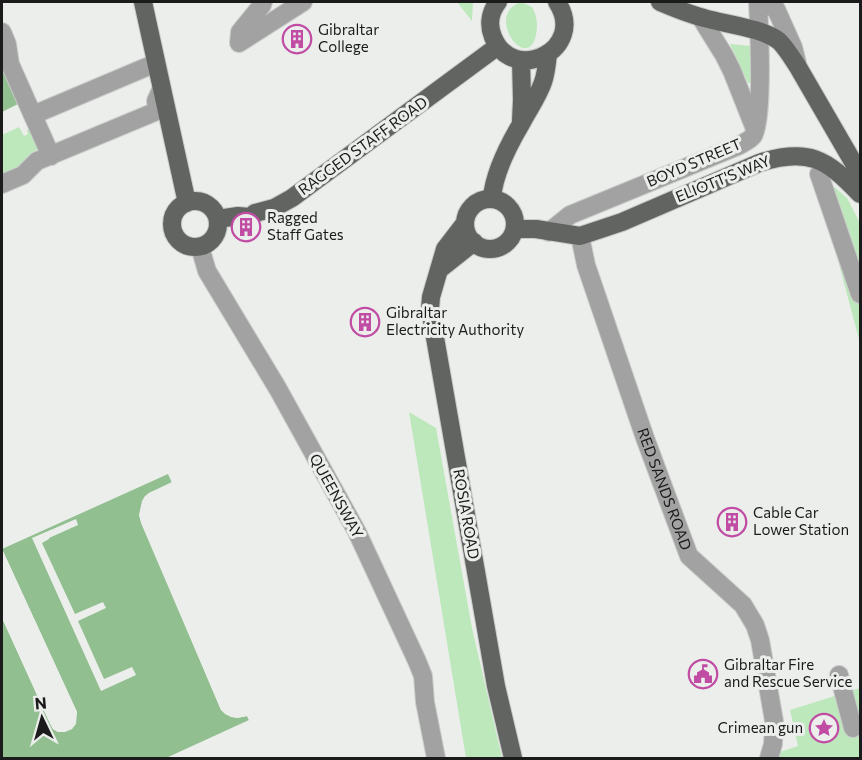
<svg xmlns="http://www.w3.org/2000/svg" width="862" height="760" font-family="Commissioner,sans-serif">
  <rect width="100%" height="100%" fill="#eceeec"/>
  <path fill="#bde8bb" d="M457 2H473L472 21Z
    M521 2 532 7C537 15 538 25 536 35 528 74 483 15 521 2Z
    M730 44 751 46 753 83H748Z
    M19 127 24 136 28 134 27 130 31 128 40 148 31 153 21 166 2 175V135Z
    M816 178 831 184 847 198 860 223V343Z
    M409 412 436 428 472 628 502 758H466Z
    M860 688V758H777V753L798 746 790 710Z"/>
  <path fill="#92bf90" d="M2 68 18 104 2 112Z
    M168 474 172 483 149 493 139 515 221 710 237 718 247 716 249 720 166 758H2V618L53 729 58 732 72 729 77 712 2 549Z"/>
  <path fill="#eceeec" d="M174 481 173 485 148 498 145 502 142 515 144 522 224 708 227 712 232 714H248L252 719 249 720 247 716 237 718 231 717 225 714 221 710 141 523 139 515 142 501 145 496 149 493Z
    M76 519 78 525 49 538V539L42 543 75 614 103 602 106 608 78 621 104 679 132 667 136 675 101 691 32 538Z
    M2 549 77 712 76 724 72 729 65 732H58L53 729 50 724 2 618V615L4 617 55 727 64 729 70 727 74 723V713L2 556Z"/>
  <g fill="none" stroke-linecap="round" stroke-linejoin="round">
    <g stroke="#caccca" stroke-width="20">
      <g id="minor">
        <path d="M263 2 262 5 240 32 239 43 303 2"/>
        <path d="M759 2 776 9 793 47 797 63"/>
        <path d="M701 18 724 55 732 71 755 129"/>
        <path d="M2 32 7 44 10 64 51 156"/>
        <path d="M33 115 156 63"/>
        <path d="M819 174 860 294"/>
        <path d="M2 184 23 175 37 161 157 111 156 101 161 90"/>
        <path d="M549 232 570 215 738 146C743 143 749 141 753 136 764 120 759 24 758 2"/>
        <path id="s1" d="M580 236 586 265 614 347 645 438 689 556 743 605 755 625 760 640 774 721 773 744 769 758"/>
        <path d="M200 247 207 271 278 389 357 532 417 661 423 676 425 702 436 758"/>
        <path d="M839 675 853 728"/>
      </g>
    </g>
    <g stroke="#caccca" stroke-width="20">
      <path id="major" d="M143 2 187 203
        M498 2C490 12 488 25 493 37 513 86 588 49 557 2
        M660 2C674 8 689 14 704 18 724 24 763 28 779 41 787 49 792 58 798 67L860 174
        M521 60 522 100 521 121
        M492 198C494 173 508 146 521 124 528 110 538 97 543 82 546 74 547 63 548 54
        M465 224a25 25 0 1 1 50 0a25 25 0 1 1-50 0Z
        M172 224a23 23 0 1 1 46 0a23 23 0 1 1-46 0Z
        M218 219 238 216 250 217 255 213 274 208 292 198 498 46
        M465 223 445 249 431 297 430 309 496 686 513 758
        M516 229H536L580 236 622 222 759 163C808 147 827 159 860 194
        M440 269 474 242"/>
    </g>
    <use href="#minor" stroke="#a1a2a1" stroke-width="18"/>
    <use href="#major" stroke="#626462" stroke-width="18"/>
  </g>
  <defs>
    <g id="building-ring" transform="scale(1.5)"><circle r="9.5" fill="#eceeec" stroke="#c04ca4" stroke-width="1.5"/><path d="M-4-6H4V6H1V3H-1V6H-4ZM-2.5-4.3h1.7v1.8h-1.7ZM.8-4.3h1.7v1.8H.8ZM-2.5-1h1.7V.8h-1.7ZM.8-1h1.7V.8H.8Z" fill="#c04ca4"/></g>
    <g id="civic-ring" transform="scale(1.5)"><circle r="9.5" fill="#eceeec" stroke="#c04ca4" stroke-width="1.5"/><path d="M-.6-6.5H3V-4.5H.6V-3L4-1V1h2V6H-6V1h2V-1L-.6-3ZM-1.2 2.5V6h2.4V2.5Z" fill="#c04ca4"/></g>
    <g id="sight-ring" transform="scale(1.5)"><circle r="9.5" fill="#eceeec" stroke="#c04ca4" stroke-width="1.5"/><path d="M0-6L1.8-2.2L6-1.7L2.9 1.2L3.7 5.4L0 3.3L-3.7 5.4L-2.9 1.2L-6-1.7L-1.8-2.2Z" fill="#c04ca4"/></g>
  </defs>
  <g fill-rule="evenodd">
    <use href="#building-ring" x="297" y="39"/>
    <use href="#building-ring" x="246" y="227"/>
    <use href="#building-ring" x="365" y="322"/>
    <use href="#building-ring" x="732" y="522"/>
    <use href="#civic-ring" x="703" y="674"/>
    <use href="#sight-ring" x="824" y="728"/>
  </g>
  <g text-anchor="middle" stroke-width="6" stroke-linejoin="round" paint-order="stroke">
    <g font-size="15" fill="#1a1b1a" stroke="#eceeec" text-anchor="start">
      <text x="318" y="35">Gibraltar<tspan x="318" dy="17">College</tspan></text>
      <text x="267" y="223">Ragged<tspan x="267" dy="17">Staff Gates</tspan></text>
      <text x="386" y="318">Gibraltar<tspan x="386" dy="17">Electricity Authority</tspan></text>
      <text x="753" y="518">Cable Car<tspan x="753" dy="17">Lower Station</tspan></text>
      <text x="724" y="670">Gibraltar Fire<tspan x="724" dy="17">and Rescue Service</tspan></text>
      <text x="803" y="733" text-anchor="end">Crimean gun</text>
    </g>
    <g font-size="15" fill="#1a1b1a" stroke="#eceeec">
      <text transform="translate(363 146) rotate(-36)" y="5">RAGGED STAFF ROAD</text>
      <text transform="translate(694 163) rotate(-23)" y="5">BOYD STREET</text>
      <text transform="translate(723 179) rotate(-22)" y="5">ELIOTT'S WAY</text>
      <text dy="5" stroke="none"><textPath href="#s1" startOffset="267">RED SANDS ROAD</textPath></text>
      <text transform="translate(336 496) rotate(61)" y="5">QUEENSWAY</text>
      <text transform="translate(466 514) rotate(80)" y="5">ROSIA ROAD</text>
    </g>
  </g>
  <rect width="862" height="760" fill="none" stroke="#1a1b1a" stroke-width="6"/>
  <g transform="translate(42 718) rotate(355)" stroke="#eceeec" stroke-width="4.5" paint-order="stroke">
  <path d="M0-4.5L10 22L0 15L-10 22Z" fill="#1a1b1a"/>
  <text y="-9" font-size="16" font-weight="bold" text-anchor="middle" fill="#1a1b1a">N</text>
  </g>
</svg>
